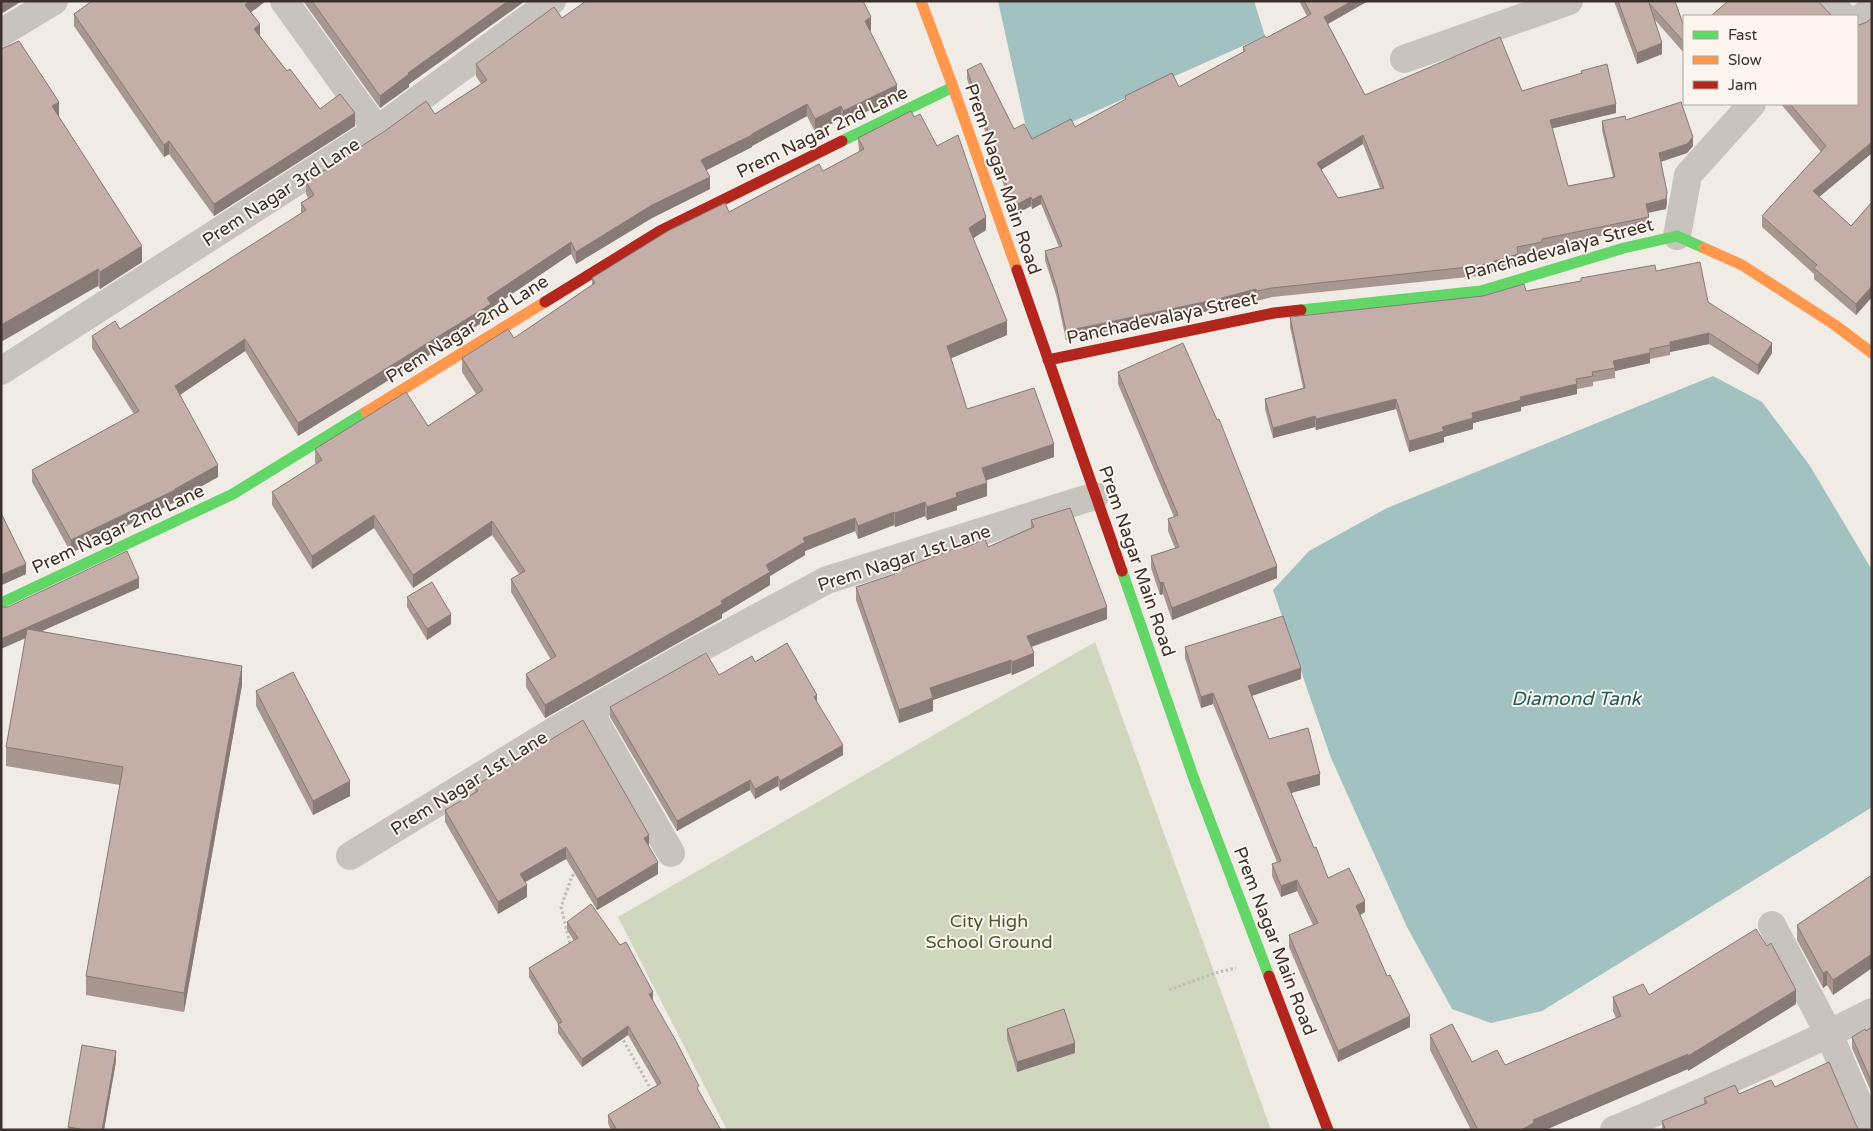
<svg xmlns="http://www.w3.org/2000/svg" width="1873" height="1131" font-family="'Varela Round',sans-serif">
  <rect width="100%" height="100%" fill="#f0ebe5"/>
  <path fill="#d1d6bf" d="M1095 642 1271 1130H727L618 917Z"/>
  <path fill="#a1c2c1" d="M998 1H1254L1265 36 1029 141Z
    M1713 376 1762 402 1810 466 1872 570V806L1869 809 1542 1011 1491 1023 1452 1009 1407 927 1331 758 1273 590 1309 551 1387 508Z"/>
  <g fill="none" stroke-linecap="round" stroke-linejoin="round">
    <path stroke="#c2bbb6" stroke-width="3" stroke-dasharray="2.5 2.5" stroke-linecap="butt" d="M571 948 561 907 572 876 577 873
      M1169 990 1215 973 1236 968
      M621 1036 652 1091"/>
    <path stroke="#c9c3be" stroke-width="28" d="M284 1 377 130
      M1829 1 1843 16
      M1857 21 1872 9
      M1 33 54 1
      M1404 59 1569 1
      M1677 236 1688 175 1752 104
      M1 371 377 130 552 1
      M589 711 671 853
      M350 856 559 728 697 650 827 580 1095 496
      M1772 925 1829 1034 1870 1130
      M1614 1130C1701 1093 1788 1055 1872 1012"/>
    <path stroke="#63d668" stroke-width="11" d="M842 141 953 87
      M1301 310 1481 291 1624 248 1677 236 1704 248
      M1122 571 1194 779 1269 976
      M1 603 233 494 366 412"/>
    <path stroke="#ff974d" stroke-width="11" d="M921 1 953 87 1017 270
      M1704 248 1742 265 1835 325 1872 353
      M366 412 545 302"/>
    <path stroke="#b3261e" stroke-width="11" d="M1017 270 1122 571
      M545 302 660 231 842 141
      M1048 360 1274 313 1301 310
      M1269 976 1328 1130"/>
  </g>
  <path fill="#a89690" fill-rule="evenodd" d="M303 1H525L409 84V87L380 108Z
    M1299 1H1368L1328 24 1365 95 1522 91 1581 74V71L1616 113 1552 128 1568 186 1613 177 1602 130V121L1626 120 1693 146 1687 153 1661 162 1667 202 1666 209 1648 213 1649 217V226L1542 248V251L1518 256V264L1478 276 1272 297 1257 301 1256 298 1214 310 1066 340 1057 298 1045 260V251L1059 247 1041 204 1032 209 1031 206 1014 215 967 79V70L1014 129 1032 139 1075 127 1125 100V96L1179 87 1243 52V47L1266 38 1307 16ZM1363 144 1380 188 1338 198 1321 170Z
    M1614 1H1675L1684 27V53L1655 20 1662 54 1637 64Z
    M251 12 260 36 287 71 320 109 355 126 214 216 169 154 164 157 74 26V14Z
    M562 18 871 30 870 31 897 97 843 123 841 119 815 132 807 116 752 146V147L706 170 710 189 652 218 576 264 571 254 491 308V317L298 436 245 351 180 395 218 477 175 501V502L71 553 32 482V470L134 414 92 348V336L120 329 301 214V203L308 198 306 194V182L435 114 481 84 476 76V64Z
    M1872 18V153L1819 197 1851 226 1872 202V297L1856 315 1814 279V274L1762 227V216L1821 152 1781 104H1857L1859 25 1867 22Z
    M914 117 937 146 986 230 973 238 1007 335 951 358 967 409 1054 457 986 480 987 496 957 506V510L927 520 925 516 895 527 894 525 858 539 855 531 805 551V555L770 576V585L722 614V618L545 718 526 687V674L551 660 511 592V579L519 574 492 535 413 588 374 528 312 569 272 505V492L316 464 315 462V449L428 426 476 394 462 372V358L514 338 592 285V278L729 212 823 171 859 152 858 138Z
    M59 118 142 262 100 289 98 286Z
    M1656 271 1708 302 1772 353 1758 375 1709 344 1670 352V355L1650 359V363L1615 371V378L1593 382V386L1577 389V394L1521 407V411L1473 423V429L1444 437V442L1409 452 1396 409 1316 430 1315 427 1273 438 1265 409V399L1303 388 1290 327V317L1483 296 1526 291 1581 281V278Z
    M1118 372 1277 578 1172 620 1163 594 1160 595 1151 568V556L1175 548 1168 531V519L1174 517 1118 384Z
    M1 513 26 574 1 585Z
    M1031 520 1107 619 1032 647 1034 666 1012 675 1011 673 933 700V711L899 723 856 600V587L894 574V572L964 548 988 547 1031 528Z
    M139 588 42 631 242 685 184 1012 86 995V976L120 785 6 766V747L26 638 8 607Z
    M407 597 451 624 427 640 407 607Z
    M1185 647 1301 679 1252 696 1269 739 1320 785 1291 793 1314 848 1328 878 1365 912 1360 915 1410 1027 1338 1062 1289 947V935L1313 925 1297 891 1281 897 1272 876V864L1277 862 1213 704 1201 708 1185 658Z
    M755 662 817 702 843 755 780 791 778 786 755 799 750 790 677 831 610 717V707L719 675Z
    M256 691 350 796 313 815 256 706Z
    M475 786 649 847 658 874 597 910 566 859 525 882 527 897 498 914 445 822V810L475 793Z
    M1872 875V968L1833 995 1827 985 1823 988 1797 940V925Z
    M567 922 653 1001 708 1109 721 1130H611L608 1123V1115L657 1085 628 1035 582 1067 558 1033V1024L529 977V968L574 941 567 930Z
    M1649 995 1796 1004 1688 1071V1069L1545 1130H1471L1430 1050V1035L1472 1062 1505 1065 1616 1018 1613 1011V997Z
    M1872 1027V1094L1852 1048V1037L1866 1031Z
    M1007 1029 1075 1053 1017 1072 1007 1039Z
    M116 1061 104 1130H68V1127Z
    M1775 1087 1856 1125 1662 1129V1121L1704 1104V1098L1739 1094Z"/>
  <path fill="#887a75" d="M2 1H22L1 14V2Z
    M249 1H266L245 17V5Z
    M508 1H525L409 84V87L380 108V96L408 73Z
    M1352 1H1368L1324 26V17Z
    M871 17V30L865 33V21Z
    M260 24V37L254 29Z
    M1662 43V54L1637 64V53Z
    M897 85V97L843 123V111Z
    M59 102V118L52 106Z
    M807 104V116L752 146V147L701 173V160Z
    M1616 104V113L1550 129V120Z
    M841 106V119L815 132V119Z
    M355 113V126L214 216V204Z
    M1363 135V144L1317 172V163Z
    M1693 137V146L1687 153 1659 162V153Z
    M169 141V154L164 157V145Z
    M1872 142V153L1813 202V191Z
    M710 177V189L652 218 576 264V252L652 205Z
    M1667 192V202L1666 209 1646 213V204Z
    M1041 195V204L1032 209V200Z
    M1031 197V206L1014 215V206Z
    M986 217V230L969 241V228Z
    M571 242V254L491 308V317L298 436V423Z
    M142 246V262L100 289V272Z
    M1518 254V264L1478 276V266Z
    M98 269V286L1 342V325Z
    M1872 286V297L1856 315V304Z
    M1256 289V298L1214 310 1066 340V331Z
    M1007 321V335L947 360V346Z
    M1709 333V344L1670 352V342Z
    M245 339V351L175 398V386Z
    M1772 343V353L1758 375V365Z
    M1650 353V363L1615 371 1613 361Z
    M1577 384V394L1521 407V411L1473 423V429L1444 437V442L1409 452V441L1442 427 1472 413 1520 397Z
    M1396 399V409L1316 430V419Z
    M1315 416V427L1273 438V428Z
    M1054 444V457L982 482V468Z
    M218 465V477L175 501V502L71 553V540L175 489Z
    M987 483V496L957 506V510L927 520V507L956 493Z
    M925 502V516L895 527V513Z
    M894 512V525L858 539V526Z
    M374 515V528L312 569V556Z
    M855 518V531L805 551V555L770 576V585L722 614V618L545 718V705L721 601 766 565 803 538Z
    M492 521V535L413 588V575Z
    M26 564V574L2 585V575Z
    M1277 566V578L1172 620V608Z
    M139 578V588L1 649V639Z
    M1163 582V594L1160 595V583Z
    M1107 607V619L1027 648V636Z
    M451 614V624L427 640V629Z
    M1034 653V666L1012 675V662Z
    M1011 660V673L933 700V711L899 723V710L930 688Z
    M242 666V685L184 1012V993Z
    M1301 668V679L1248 697V686Z
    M1213 693V704L1201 708V697Z
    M817 695V705L814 697Z
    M843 745V755L780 791V781Z
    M1320 774V785L1287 794V783Z
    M778 776V786L755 799V789Z
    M750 780V790L677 831V821Z
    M350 781V796L313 815V801Z
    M649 835V847L644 850V838Z
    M566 847V859L520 885V874Z
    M658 862V874L597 910V899Z
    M1297 880V891L1281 897V886Z
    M527 885V897L498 914V902Z
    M1365 901V912L1356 917V906Z
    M1872 954V968L1833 995V980Z
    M1827 971V985L1823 988V973Z
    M1796 990V1004L1688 1071V1056Z
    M653 992V1001L649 1003V994Z
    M1410 1016V1027L1338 1062V1051Z
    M628 1026V1035L582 1067V1059Z
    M1075 1043V1053L1017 1072V1062Z
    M116 1051V1061L104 1130H102Z
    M1688 1054V1069L1545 1130H1521L1533 1120Z"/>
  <path fill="#c3afa7" stroke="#887a75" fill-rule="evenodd" d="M92 1H249L245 5 260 24 254 29 287 71 290 69 320 109 340 94 355 113 214 204 169 141 164 145 74 14Z
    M312 1H508L408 73 409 74 380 96Z
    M586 1H863L871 17 865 21 897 85 843 111 841 106 815 119 807 104 752 134V135L701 160 710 177 652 205 576 252 571 242 487 298 491 304 298 423 245 339 175 386 218 465 175 489V490L71 540 32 470 139 411 92 336 115 321 120 329 306 210 301 203 314 195 306 182 385 131 426 101 435 114 487 80 476 64 554 7 562 18Z
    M1304 1H1352L1324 17 1365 95 1500 37 1522 91 1582 73 1581 71 1607 64 1616 104 1550 120 1568 186 1615 177 1602 121 1625 116 1626 120 1681 102 1693 137 1687 144 1659 153 1667 192 1666 199 1646 204 1649 217 1542 239V242L1517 247 1518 254 1478 266 1272 288 1257 291 1256 289 1214 300 1066 331 1057 289 1045 251 1062 246 1041 195 1032 200 1031 197 1014 206 967 70 981 63 1014 129 1024 124 1032 139 1071 119 1075 127 1126 99 1125 96 1172 73 1179 87 1245 51 1243 47 1265 36 1266 38 1311 14ZM1363 135 1384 188 1338 198 1317 163Z
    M1618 1H1675L1684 27V42L1649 3 1662 43 1637 53Z
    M1728 1H1818L1832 16H1711Z
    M1872 18V142L1813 191 1851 226 1872 202V286L1856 304 1814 268 1817 265 1762 216 1826 146 1790 104H1857V25H1859L1867 22Z
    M19 41 59 102 52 106 142 246 100 272 98 269 1 325V49Z
    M911 111 914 117 920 114 937 146 958 135 986 217 969 228 1007 321 947 346 967 409 1034 388 1054 444 982 468 987 483 956 493 957 497 927 507 925 502 895 513 894 512 858 526 855 518 803 538 805 542 766 565 770 572 721 601 722 604 545 705 526 674 556 656 511 579 525 571 492 521 413 575 374 515 312 556 272 492 322 460 315 449 406 392 428 426 483 390 462 358 508 329 514 338 595 283 592 278 668 231 725 203 729 212 819 164 823 171 864 149 858 138Z
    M1700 262 1708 302 1772 343 1758 365 1709 333 1670 342V345L1650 349V353L1613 361 1615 368 1592 372 1593 376 1576 379 1577 384 1520 397 1521 400 1472 413 1473 418 1442 427 1444 431 1409 441 1396 399 1316 419 1315 416 1273 428 1265 399 1305 388 1290 317 1483 296 1524 284 1526 291 1581 281V278L1655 265 1656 271Z
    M1183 343 1217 420 1219 419 1277 566 1172 608 1163 582 1160 583 1151 556 1179 547 1168 519 1178 515 1118 372Z
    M1070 508 1107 607 1027 636 1034 653 1012 662 1011 660 930 688 933 698 899 710 856 587 895 574 894 572 964 545V548L985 539 988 547 1034 527 1031 520Z
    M1 513 26 564 1 575Z
    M127 551 139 578 1 639V607H8Z
    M432 582 451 614 427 629 407 597Z
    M1283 616 1301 668 1248 686 1269 739 1308 728 1320 774 1287 783 1314 848 1316 847 1328 878 1349 868 1365 901 1356 906 1387 976 1390 975 1410 1016 1338 1051 1289 935 1318 923 1297 880 1281 886 1272 864 1281 861 1213 693 1201 697 1185 647Z
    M27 629 242 666 184 993 86 976 123 767 6 747Z
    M787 643 817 695 814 697 843 745 780 781 778 776 755 789 750 780 677 821 610 707 706 653 719 675 752 656 755 662Z
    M293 672 350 781 313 801 256 691Z
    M583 720 649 835 644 838 658 862 597 899 566 847 520 874 527 885 498 902 445 810 478 791 475 786Z
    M1872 875V954L1833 980 1827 971 1823 973 1797 925Z
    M591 904 620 945 626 942 653 992 649 994 676 1041 699 1086 697 1088 721 1130H617L608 1115 661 1083 628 1026 582 1059 558 1024 562 1022 529 968 578 938 567 922Z
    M1756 929 1767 946 1771 943 1796 990 1688 1056V1054L1533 1120 1534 1123 1521 1130H1478L1430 1035 1452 1024 1472 1062 1497 1050 1505 1065 1621 1016 1613 997 1643 984 1649 995Z
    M1064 1009 1075 1043 1017 1062 1007 1029Z
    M1872 1027V1083L1852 1037 1865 1029 1866 1031Z
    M82 1045 116 1051 102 1130H86L68 1127Z
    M1829 1062 1856 1125 1859 1130H1661L1665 1128 1662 1121 1707 1103 1704 1098 1735 1085 1739 1094 1771 1080 1775 1087Z"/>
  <g text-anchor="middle" stroke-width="4" stroke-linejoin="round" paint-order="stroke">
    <g font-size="18" fill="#3b302b" stroke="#fbf5ee">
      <text transform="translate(822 132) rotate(-26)" y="6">Prem Nagar 2nd Lane</text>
      <text transform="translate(1003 179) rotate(71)" y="6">Prem Nagar Main Road</text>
      <text transform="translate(281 192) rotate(-33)" y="6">Prem Nagar 3rd Lane</text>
      <text transform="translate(1559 249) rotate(-15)" y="6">Panchadevalaya Street</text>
      <text transform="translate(1162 318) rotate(-12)" y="6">Panchadevalaya Street</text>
      <text transform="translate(467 329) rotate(-32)" y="6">Prem Nagar 2nd Lane</text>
      <text transform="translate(118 529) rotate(-25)" y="6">Prem Nagar 2nd Lane</text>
      <text transform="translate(904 558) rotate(-18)" y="6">Prem Nagar 1st Lane</text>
      <text transform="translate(1137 561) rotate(71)" y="6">Prem Nagar Main Road</text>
      <text transform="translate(469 783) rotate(-32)" y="6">Prem Nagar 1st Lane</text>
      <text transform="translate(1275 941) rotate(69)" y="6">Prem Nagar Main Road</text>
    </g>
    <g font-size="18" fill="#4a5a2e" stroke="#fbf5ee">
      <text x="989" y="927">City High<tspan x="989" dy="21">School Ground</tspan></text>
    </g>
    <g font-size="19" font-style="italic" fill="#1f5a5e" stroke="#fbf5ee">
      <text x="1576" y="705">Diamond Tank</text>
    </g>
  </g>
  <rect width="1873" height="1131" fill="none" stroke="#3b302b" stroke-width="5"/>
  <rect x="1683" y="15" width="175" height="90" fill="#fbf5ee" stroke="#aea6a0"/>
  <rect x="1693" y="31" width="25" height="8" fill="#63d668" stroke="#aea6a0"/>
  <text x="1728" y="40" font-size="15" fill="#3b302b">Fast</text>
  <rect x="1693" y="56" width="25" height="8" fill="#ff974d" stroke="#aea6a0"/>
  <text x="1728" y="65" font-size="15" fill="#3b302b">Slow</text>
  <rect x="1693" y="81" width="25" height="8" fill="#b3261e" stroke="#aea6a0"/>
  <text x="1728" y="90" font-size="15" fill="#3b302b">Jam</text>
</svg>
